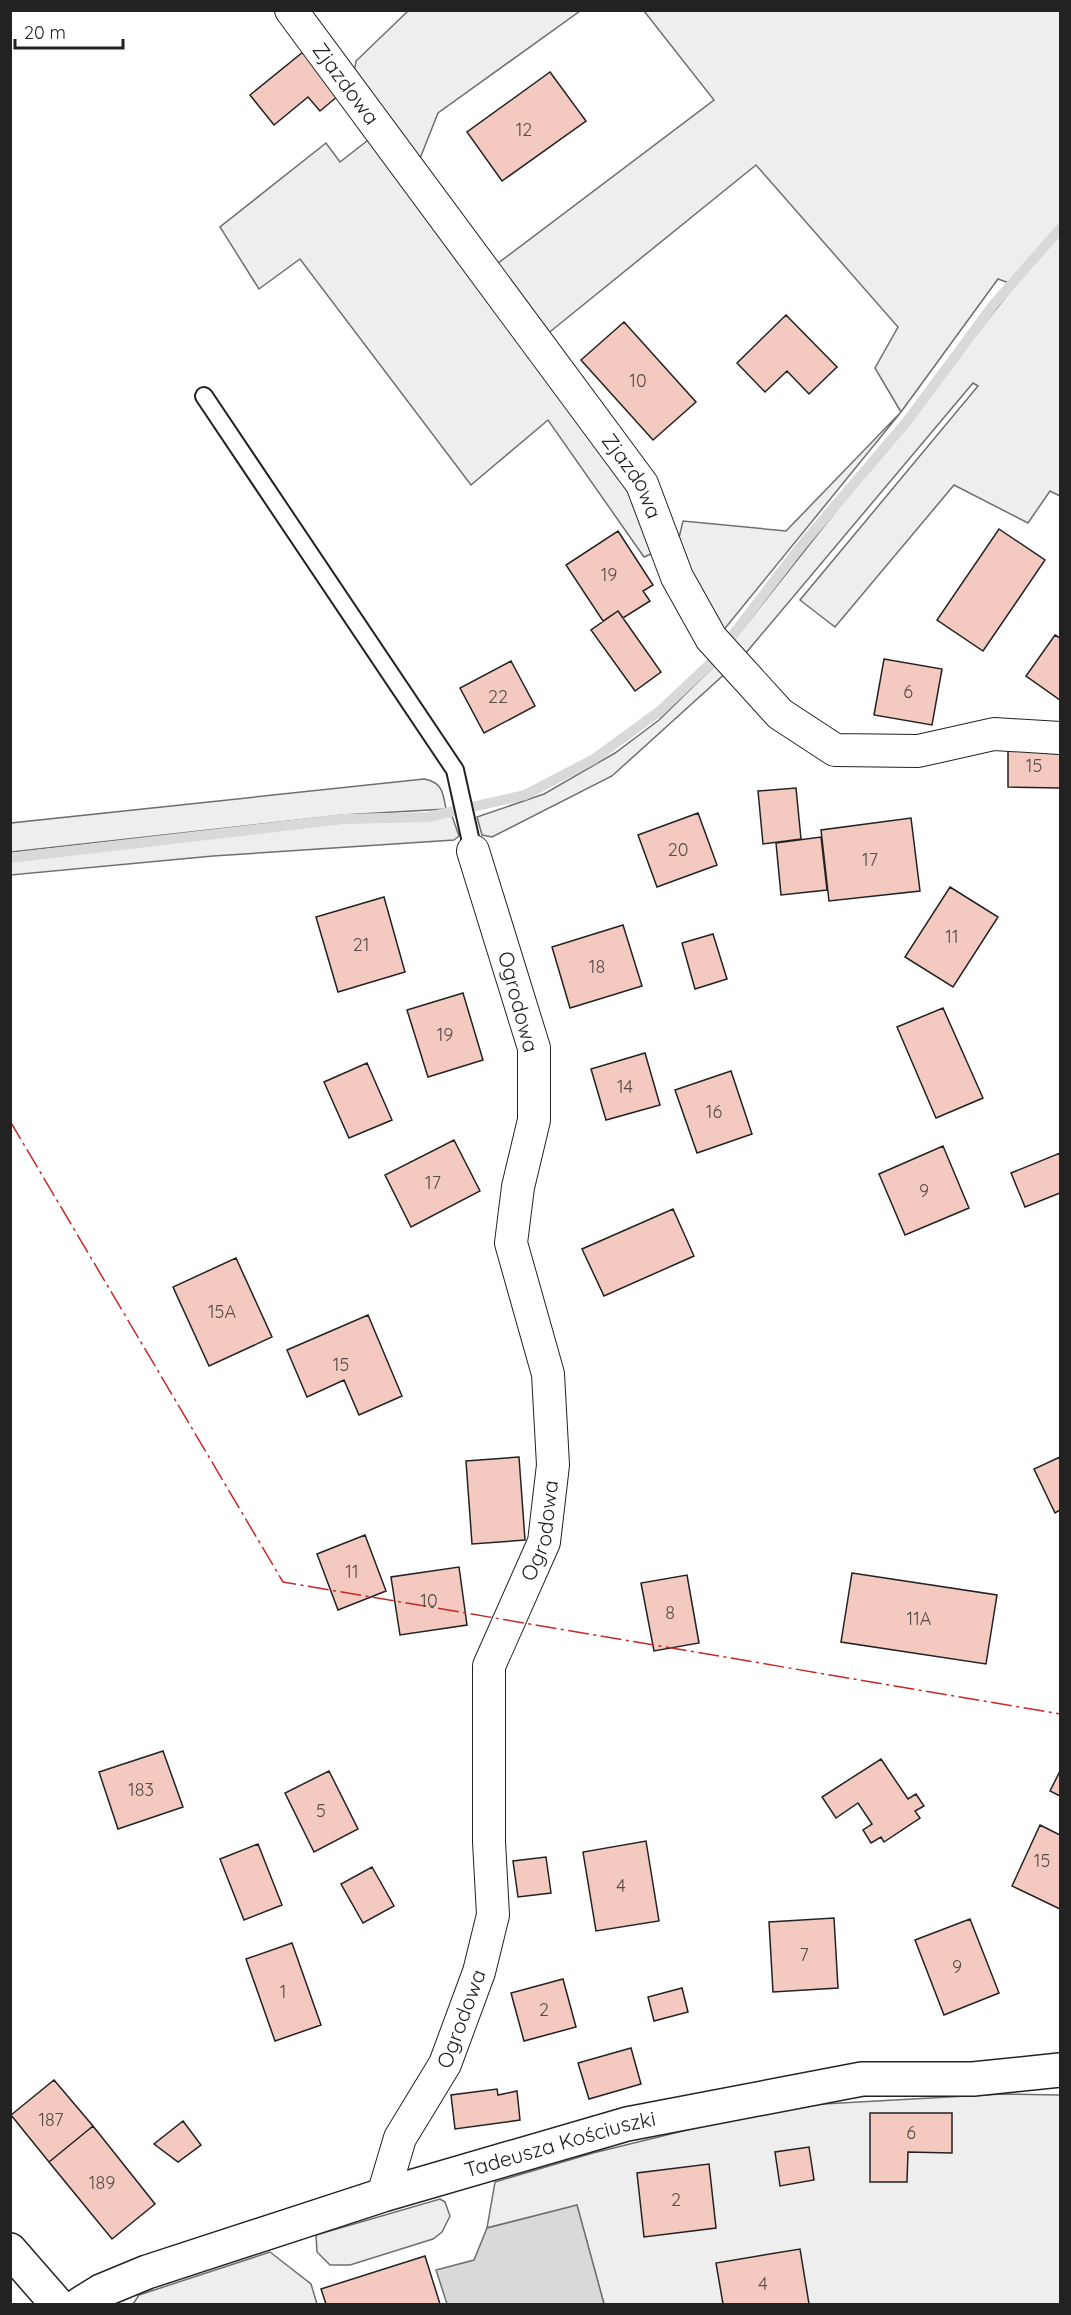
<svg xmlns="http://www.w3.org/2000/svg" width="1071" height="2315" font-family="Quicksand,sans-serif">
  <rect width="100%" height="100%" fill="#fff"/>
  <path fill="#eee" stroke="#6f6f6f" stroke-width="1.5" d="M408 11H580L438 113 419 161 354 73 356 61Z
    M644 11H1060V496L1050 491 1028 523 954 485 835 627 800 600 978 386 973 383 745 654 733 641 1015 285 998 279 901 412 722 632 705 609 678 542 683 521 786 531 901 412 875 368 898 327 756 165 546 335 497 264 714 100Z
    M372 137 636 489 658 551 644 557 548 420 471 485 300 259 259 289 220 227 326 143 340 162Z
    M718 662 728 671 612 776 492 837 482 835 477 817 544 794 615 753 659 720Z
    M424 779C442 782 443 792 446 809L343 815 11 852V823Z
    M452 816 459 836 454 840 213 856 11 875V861L340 823Z
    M1002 2094 1060 2095V2304H604L577 2206 487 2228 495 2182 593 2153 732 2119 805 2105Z
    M440 2199 445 2202 450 2216 442 2232 433 2239 350 2265H330L317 2252 316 2235Z
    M270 2252 311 2284 317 2304H133L139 2295Z"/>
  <path fill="#d9d9d9" stroke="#6f6f6f" stroke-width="1.5" d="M577 2205 604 2304H447L436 2270 474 2260 487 2228Z"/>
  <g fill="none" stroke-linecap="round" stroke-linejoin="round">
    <path stroke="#d9d9d9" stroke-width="10" d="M10 858 343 819 428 817 525 795 594 759 661 710 712 662 801 546 908 420 994 304 1060 229"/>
  </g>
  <path fill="#f3c9c0" stroke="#222" stroke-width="1.5" d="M303 52 338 96 320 111 308 97 274 125 250 95Z
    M550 72 586 121 502 181 467 132Z
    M786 315 837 367 809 394 787 371 765 392 737 363Z
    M624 322 696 402 653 440 581 360Z
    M999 529 1045 560 983 651 937 620Z
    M618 531 653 585 643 591 650 601 623 618 618 611 603 621 566 565Z
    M618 611 661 672 635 691 591 630Z
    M1055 635 1060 638V700L1026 676Z
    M884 659 942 669 932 725 874 715Z
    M511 661 535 706 484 733 460 688Z
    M1008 744H1060V788L1008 787Z
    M796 788 801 839 763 844 758 791Z
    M698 813 717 865 657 887 638 835Z
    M911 818 920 891 829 901 821 830Z
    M821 837 827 890 781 895 776 843Z
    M950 887 998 917 953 987 905 957Z
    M384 897 405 972 338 992 316 917Z
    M623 925 642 986 570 1008 552 947Z
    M713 934 727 979 695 989 682 943Z
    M463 993 483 1060 428 1077 407 1010Z
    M943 1008 983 1098 936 1118 897 1027Z
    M645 1053 660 1105 606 1120 591 1069Z
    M367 1063 392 1120 349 1138 324 1082Z
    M731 1071 752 1134 697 1153 675 1090Z
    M454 1140 480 1191 411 1227 385 1175Z
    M943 1146 969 1208 905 1235 879 1174Z
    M1060 1153V1193L1025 1207 1011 1173Z
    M673 1209 694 1256 604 1296 582 1249Z
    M236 1258 272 1337 209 1366 173 1287Z
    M368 1315 402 1396 359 1415 344 1380 307 1397 287 1350Z
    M519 1457 525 1540 472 1544 466 1461Z
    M1060 1457V1510L1055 1513 1034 1469Z
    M365 1535 386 1591 338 1610 317 1554Z
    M459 1567 467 1625 400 1635 391 1577Z
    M852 1573 997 1595 986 1664 841 1642Z
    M687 1575 699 1643 654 1651 641 1583Z
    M163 1751 183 1807 118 1829 99 1772Z
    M881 1759 908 1799 916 1794 924 1806 915 1811 920 1818 884 1842 881 1837 871 1843 863 1830 872 1824 858 1803 836 1818 822 1797Z
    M329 1771 358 1829 314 1852 285 1793Z
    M1060 1771V1796L1050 1791Z
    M1040 1825 1060 1835V1909L1012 1886Z
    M646 1841 659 1921 596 1931 583 1852Z
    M258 1844 282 1905 244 1920 220 1859Z
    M546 1857 551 1893 518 1897 513 1861Z
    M372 1867 394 1906 363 1923 341 1884Z
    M834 1918 838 1988 773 1992 769 1922Z
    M970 1919 999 1993 944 2015 915 1940Z
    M292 1943 321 2025 275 2041 246 1959Z
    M563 1979 576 2027 524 2041 511 1993Z
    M682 1988 688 2012 654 2021 648 1997Z
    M631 2048 641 2084 589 2099 578 2063Z
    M54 2080 93 2126 49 2162 11 2115Z
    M497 2089 498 2095 517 2091 520 2120 455 2129 451 2095Z
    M870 2113H952V2153L908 2152 907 2182H870Z
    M183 2121 201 2145 178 2162 154 2144Z
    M93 2126 155 2204 112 2239 49 2162Z
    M809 2147 814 2180 780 2186 775 2152Z
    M709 2164 716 2228 644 2237 637 2173Z
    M800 2249 809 2304H723L716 2263Z
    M425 2256 440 2304H326L321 2289Z"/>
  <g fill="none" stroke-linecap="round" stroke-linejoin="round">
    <g stroke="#222" stroke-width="20">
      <path id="service" d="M204 396 455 770 473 851"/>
    </g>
    <g stroke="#222" stroke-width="34">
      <g id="minor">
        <path id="s1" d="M291 10 642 484 677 577 711 638 780 714 835 750 918 751 994 734 1060 738"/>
        <path id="s2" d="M383 2195 400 2138 445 2064 479 1972 493 1915 489 1842V1666L544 1542 553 1465 548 1374 511 1243 518 1187 534 1120V1048L473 851"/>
      </g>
    </g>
    <g stroke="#222" stroke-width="36">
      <g id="tertiary">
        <path id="s3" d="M80 2304 101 2291 147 2272 383 2195 627 2124 862 2079H973L1060 2070"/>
      </g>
    </g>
    <g stroke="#222" stroke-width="36">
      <path id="secondary" d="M10 2250 57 2304"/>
    </g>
    <use href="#service" stroke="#fff" stroke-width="16"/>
    <use href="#minor" stroke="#fff" stroke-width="32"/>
    <use href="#tertiary" stroke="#fff" stroke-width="33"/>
    <use href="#secondary" stroke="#fff" stroke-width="33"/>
    <path stroke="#c62828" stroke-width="1.5" stroke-dasharray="21 4.5 3 4.5" stroke-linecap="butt" d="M10 1121 283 1582 1060 1714"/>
  </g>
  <g text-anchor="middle" stroke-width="4.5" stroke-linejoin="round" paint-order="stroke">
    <g font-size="18" fill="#564c4a">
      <text x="524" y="136">12</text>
      <text x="638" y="387">10</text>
      <text x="609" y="581">19</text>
      <text x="908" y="698">6</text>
      <text x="498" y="703">22</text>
      <text x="1034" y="772">15</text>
      <text x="678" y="856">20</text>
      <text x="870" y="866">17</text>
      <text x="952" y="943">11</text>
      <text x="361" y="951">21</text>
      <text x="597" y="973">18</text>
      <text x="445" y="1041">19</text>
      <text x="625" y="1093">14</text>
      <text x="714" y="1118">16</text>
      <text x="433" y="1189">17</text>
      <text x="924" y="1197">9</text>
      <text x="222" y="1318">15A</text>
      <text x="341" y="1371">15</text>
      <text x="352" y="1578">11</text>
      <text x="429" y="1607">10</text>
      <text x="670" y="1619">8</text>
      <text x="919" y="1625">11A</text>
      <text x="141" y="1796">183</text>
      <text x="321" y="1817">5</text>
      <text x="1042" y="1867">15</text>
      <text x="621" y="1892">4</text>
      <text x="804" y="1961">7</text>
      <text x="957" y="1973">9</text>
      <text x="283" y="1998">1</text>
      <text x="544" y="2016">2</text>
      <text x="51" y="2126">187</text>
      <text x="911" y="2139">6</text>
      <text x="102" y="2189">189</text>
      <text x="676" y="2206">2</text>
      <text x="763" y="2290">4</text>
    </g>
    <g font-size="21" fill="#222" stroke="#fff">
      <text dy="7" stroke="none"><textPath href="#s1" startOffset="92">Zjazdowa</textPath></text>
      <text dy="7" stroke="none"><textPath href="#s1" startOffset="578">Zjazdowa</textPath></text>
      <text transform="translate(518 1002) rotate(75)" y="7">Ogrodowa</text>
      <text dy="7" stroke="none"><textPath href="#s2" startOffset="698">Ogrodowa</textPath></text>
      <text dy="7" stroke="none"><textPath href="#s2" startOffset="194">Ogrodowa</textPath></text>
      <text dy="7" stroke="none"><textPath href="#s3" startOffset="507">Tadeusza Kościuszki</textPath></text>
    </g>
  </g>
  <rect width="1071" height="2315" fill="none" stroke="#222222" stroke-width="24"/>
  <path d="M15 39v9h108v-9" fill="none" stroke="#222222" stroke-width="3"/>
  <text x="24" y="39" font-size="18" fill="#222222" stroke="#ffffff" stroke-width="4.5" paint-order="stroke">20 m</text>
</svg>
